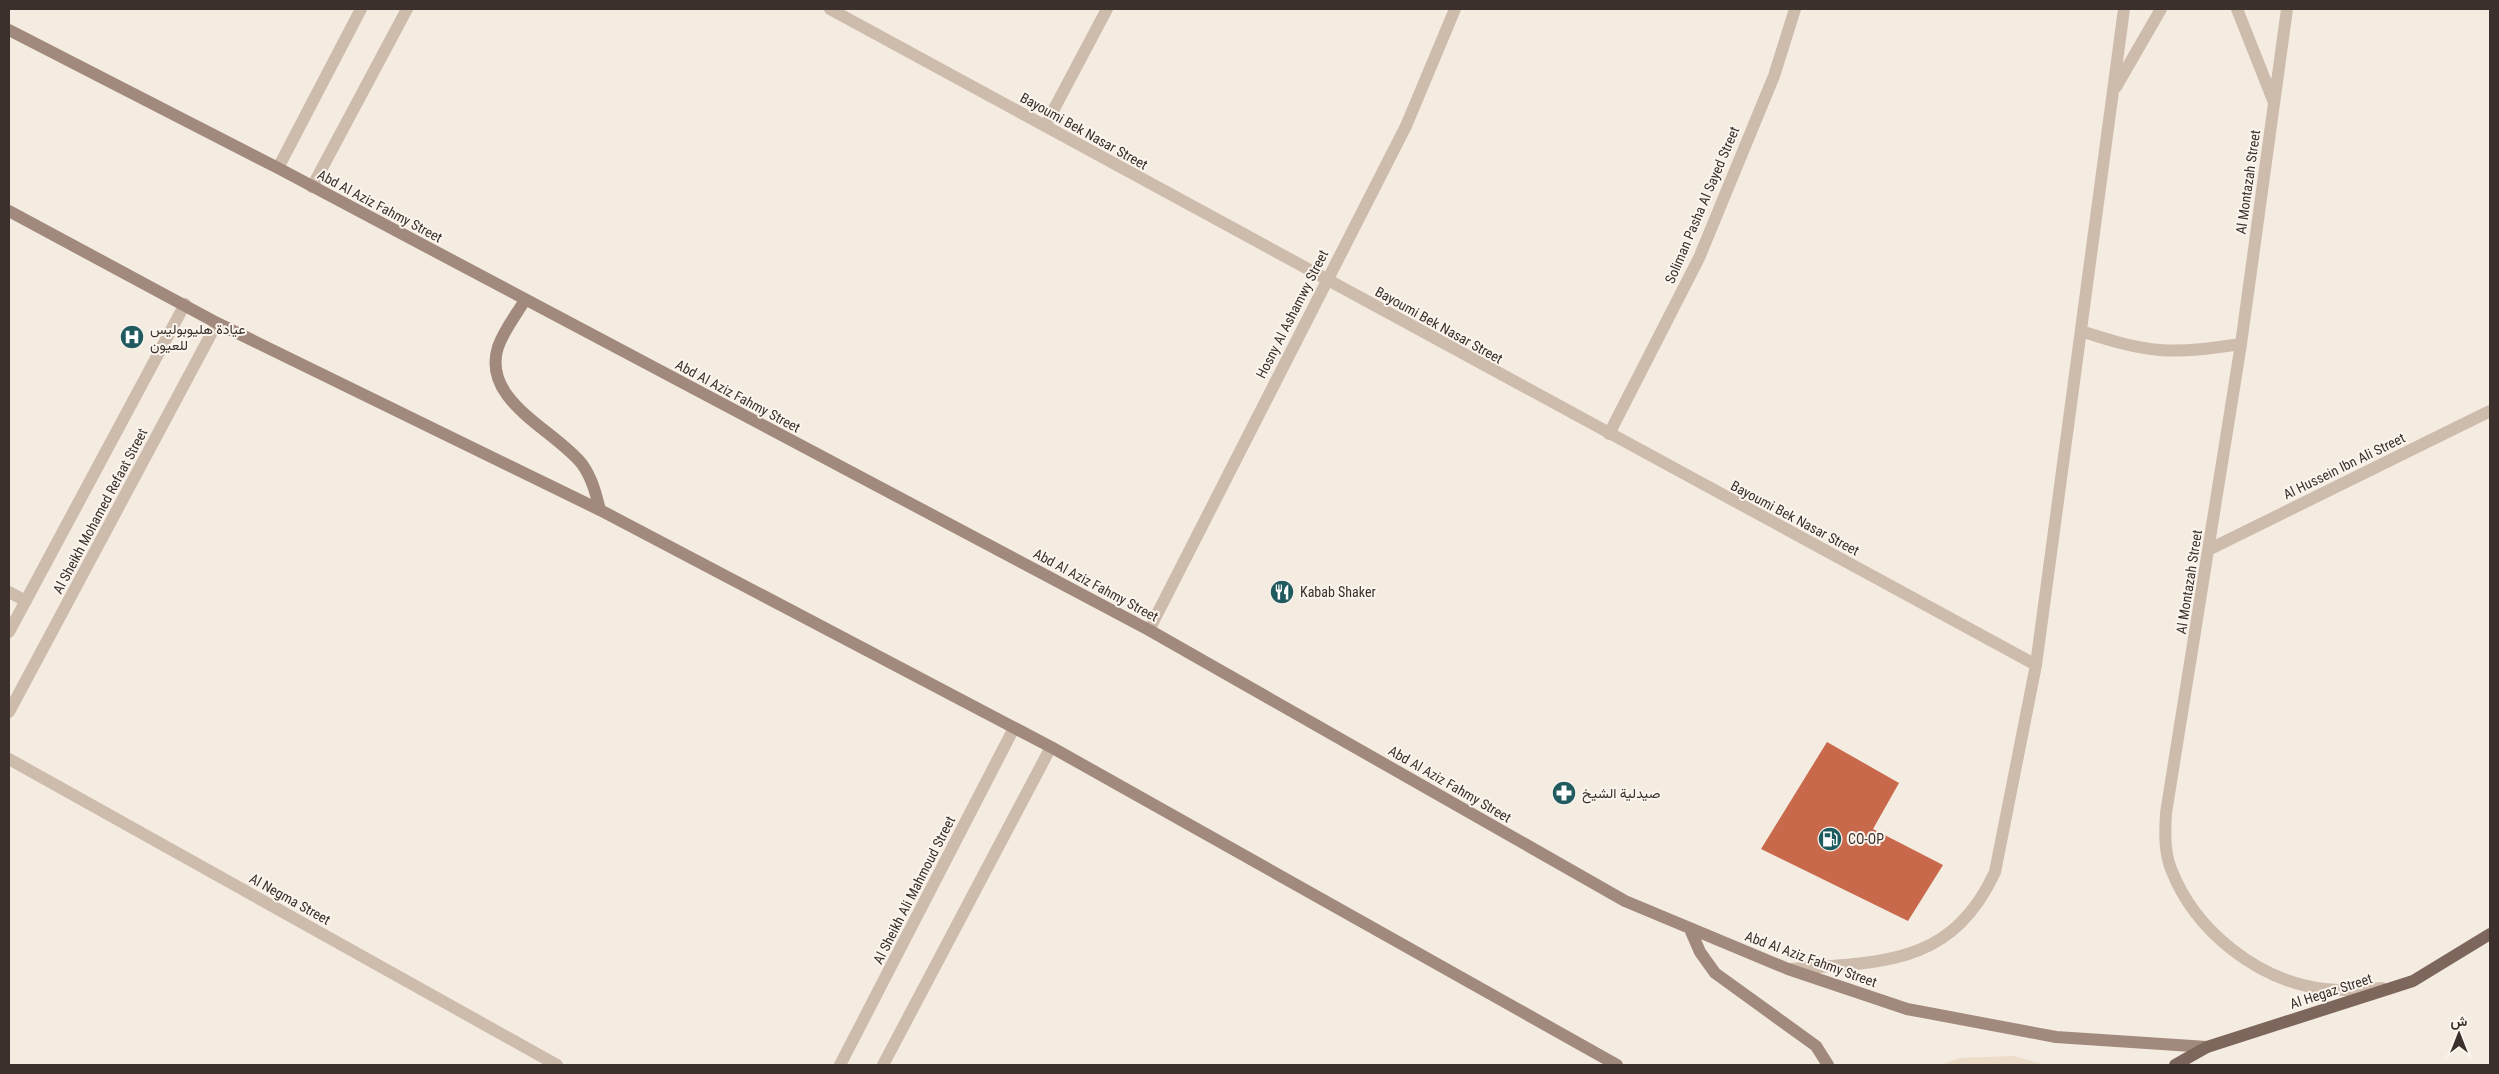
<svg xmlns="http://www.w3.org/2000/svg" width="2499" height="1074" font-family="'Roboto Condensed',Vazirmatn,sans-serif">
  <rect width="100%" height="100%" fill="#f4ebe1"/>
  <path fill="#ecdcc8" d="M2014 1056 2045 1065H1941L1960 1058Z"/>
  <path fill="#c8694b" d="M1827 742 1899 783 1873 829 1943 865 1908 921 1761 849Z"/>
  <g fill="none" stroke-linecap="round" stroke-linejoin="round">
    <path stroke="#cdbbac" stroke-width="12" d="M830 9 2036 665
      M1045 126 1107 9
      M278 168 361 9
      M312 187 407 9
      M1609 434 1699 258 1774 76 1795 9
      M2210 549 2490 411
      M9 592 26 601
      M1149 630 1406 126 1455 9
      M9 632 185 304
      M9 712 217 323
      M9 759 557 1065
      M840 1065 1014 728
      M883 1065 1051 747"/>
    <path stroke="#cdbbac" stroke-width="12" d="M2237 9 2273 100
      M2287 9 2241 344 2166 813C2165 832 2164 851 2171 869 2195 931 2258 981 2324 989 2344 991 2363 990 2382 988
      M2116 87 2161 9
      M2081 331C2106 339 2133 348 2160 350 2187 352 2214 348 2241 344
      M1789 969C1880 962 1951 967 1995 872L2036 665 2124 9"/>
    <path stroke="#a18a7d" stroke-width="12" d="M9 30 278 168 1149 630 1625 901 1788 969 1907 1009 2056 1037 2207 1047
      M9 211 217 323 600 510 1051 747 1617 1065
      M525 300C516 315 504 330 498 347 481 401 554 429 582 464 592 478 596 494 600 510
      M1690 929 1700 952 1715 973 1816 1046 1828 1065"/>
    <path stroke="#7d675c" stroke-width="12" d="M2175 1065 2207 1047 2413 981 2490 934"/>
  </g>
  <defs>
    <g id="hospital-disc" transform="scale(1.25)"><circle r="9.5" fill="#1f5a5e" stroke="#fbf5ee"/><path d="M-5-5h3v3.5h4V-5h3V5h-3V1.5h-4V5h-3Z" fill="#fff"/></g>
    <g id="restaurant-disc" transform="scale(1.25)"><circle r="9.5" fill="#1f5a5e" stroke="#fbf5ee"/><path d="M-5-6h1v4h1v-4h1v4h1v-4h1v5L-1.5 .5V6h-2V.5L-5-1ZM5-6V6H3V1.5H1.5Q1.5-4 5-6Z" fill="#fff"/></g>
    <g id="pharmacy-disc" transform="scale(1.25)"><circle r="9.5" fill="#1f5a5e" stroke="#fbf5ee"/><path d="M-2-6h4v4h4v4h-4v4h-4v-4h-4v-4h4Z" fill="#fff"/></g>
    <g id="fuel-disc" transform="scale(1.25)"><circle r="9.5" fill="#1f5a5e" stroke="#fbf5ee"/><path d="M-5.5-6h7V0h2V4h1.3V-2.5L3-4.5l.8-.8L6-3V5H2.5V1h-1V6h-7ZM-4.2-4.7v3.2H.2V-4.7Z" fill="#fff"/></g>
  </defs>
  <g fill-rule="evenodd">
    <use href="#hospital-disc" x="132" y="337"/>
    <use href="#restaurant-disc" x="1282" y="592"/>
    <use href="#pharmacy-disc" x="1564" y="793"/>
    <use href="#fuel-disc" x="1830" y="839"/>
  </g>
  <g text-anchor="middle" stroke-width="4" stroke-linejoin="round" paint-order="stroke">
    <g font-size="14" fill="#3b302b" stroke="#fbf5ee">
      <text transform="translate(1084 131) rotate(29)" y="5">Bayoumi Bek Nasar Street</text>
      <text transform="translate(2248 182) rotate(-82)" y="5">Al Montazah Street</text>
      <text transform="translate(1702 205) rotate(-67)" y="5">Soliman Pasha Al Sayed Street</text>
      <text transform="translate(380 206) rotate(28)" y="5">Abd Al Aziz Fahmy Street</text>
      <text transform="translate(1292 314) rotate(-63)" y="5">Hosny Al Ashamwy Street</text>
      <text transform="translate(1439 325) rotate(29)" y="5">Bayoumi Bek Nasar Street</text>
      <text transform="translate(738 396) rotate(28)" y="5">Abd Al Aziz Fahmy Street</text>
      <text transform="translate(2344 466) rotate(-26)" y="5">Al Hussein Ibn Ali Street</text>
      <text transform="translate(100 511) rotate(-62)" y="5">Al Sheikh Mohamed Refaat Street</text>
      <text transform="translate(1795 518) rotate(28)" y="5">Bayoumi Bek Nasar Street</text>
      <text transform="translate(2189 582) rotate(-81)" y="5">Al Montazah Street</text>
      <text transform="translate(1096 585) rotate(28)" y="5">Abd Al Aziz Fahmy Street</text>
      <text transform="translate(1450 784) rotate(30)" y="5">Abd Al Aziz Fahmy Street</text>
      <text transform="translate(914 890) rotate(-63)" y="5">Al Sheikh Ali Mahmoud Street</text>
      <text transform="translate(290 899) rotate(29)" y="5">Al Negma Street</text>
      <text transform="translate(1811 959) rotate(20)" y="5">Abd Al Aziz Fahmy Street</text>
      <text transform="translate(2331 991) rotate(-18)" y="5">Al Hegaz Street</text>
    </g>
    <g font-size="14" fill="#3b302b" stroke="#fbf5ee" text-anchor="start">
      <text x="150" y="334">عيادة هليوبوليس<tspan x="150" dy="16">للعيون</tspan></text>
      <text x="1300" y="597">Kabab Shaker</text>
      <text x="1582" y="798">صيدلية الشيخ</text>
      <text x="1848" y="844">CO-OP</text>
    </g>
  </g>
  <rect width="2499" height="1074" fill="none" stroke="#3b302b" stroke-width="20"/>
  <g transform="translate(2459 1034)" stroke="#fbf5ee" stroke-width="4" paint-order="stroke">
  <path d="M0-4L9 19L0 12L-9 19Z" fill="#3b302b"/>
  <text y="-8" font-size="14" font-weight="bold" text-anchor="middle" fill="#3b302b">ش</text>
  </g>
</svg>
